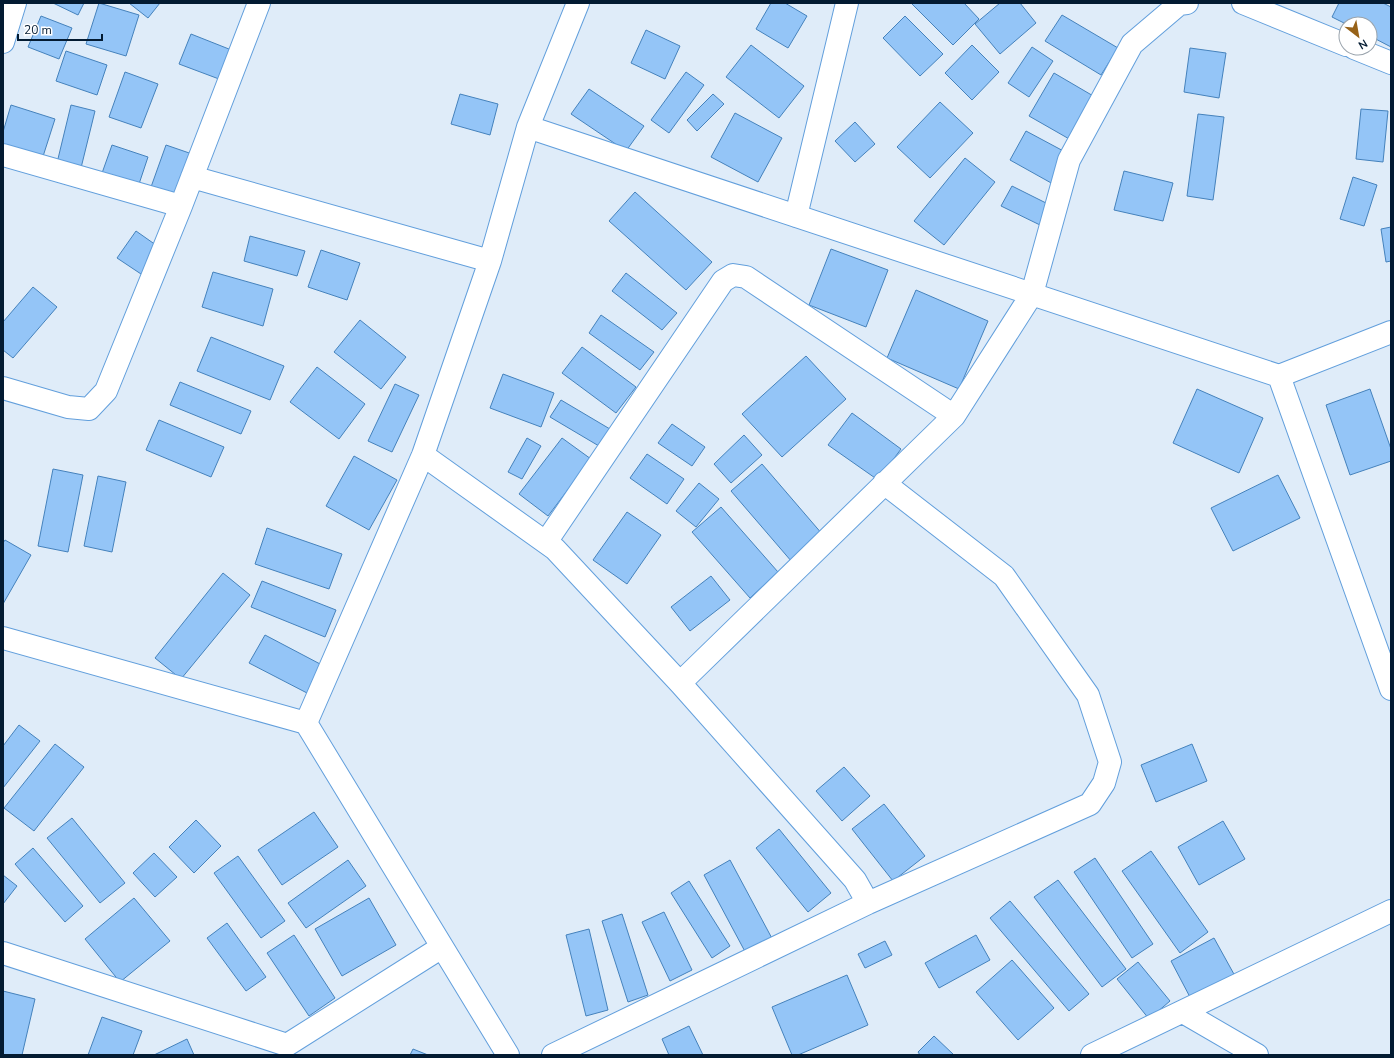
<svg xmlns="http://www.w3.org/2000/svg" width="1394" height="1058" font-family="'Nunito Sans',sans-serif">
  <rect width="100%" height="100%" fill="#dfecf9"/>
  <path fill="#94c5f7" stroke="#4582bc" d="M53 3H84L78 15Z
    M99 3 139 15 126 56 86 44Z
    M129 3H160L148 18Z
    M771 3H785L807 16 788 48 756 29Z
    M911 3H964L979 19 953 45Z
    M1000 3H1020L1036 23 1000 54 975 24Z
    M1339 3H1383L1391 7V47L1370 36V24H1346L1332 17Z
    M1062 15 1118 48 1101 75 1045 41Z
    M41 16 72 28 59 59 28 47Z
    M905 16 943 54 920 76 883 38Z
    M646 30 680 46 665 79 631 63Z
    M191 34 239 53 227 82 179 64Z
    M751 45 804 86 779 118 726 77Z
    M972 45 999 72 972 100 945 73Z
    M1032 47 1053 61 1029 97 1008 83Z
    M1190 48 1226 53 1219 98 1184 92Z
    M66 51 107 65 97 95 56 81Z
    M125 72 158 84 141 128 109 117Z
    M686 72 704 85 669 133 651 120Z
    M1054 73 1095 97 1071 140 1029 116Z
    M589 89 644 126 626 151 571 114Z
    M460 94 498 104 490 135 451 124Z
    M713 94 724 104 697 131 687 120Z
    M940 102 973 133 930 178 897 147Z
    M11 105 55 119 38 172 3 162V132Z
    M71 105 95 111 80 172 56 167Z
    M1361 109 1388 111 1383 162 1356 159Z
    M735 113 782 138 758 182 711 157Z
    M1198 114 1224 117 1213 200 1187 196Z
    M855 122 875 144 855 162 835 141Z
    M1026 131 1069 154 1053 184 1010 160Z
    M112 145 148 157 133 202 96 190Z
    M166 145 198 156 183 198 151 187Z
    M965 158 995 182 944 245 914 221Z
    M1124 171 1173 183 1163 221 1114 210Z
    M1353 177 1377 185 1364 226 1340 219Z
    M1012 186 1050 205 1040 225 1001 206Z
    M635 192 712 262 686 290 609 221Z
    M1391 227V261L1386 262 1381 229Z
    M136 231 163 250 144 276 117 258Z
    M250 236 305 251 297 276 244 261Z
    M831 249 888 270 866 327 809 305Z
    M321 250 360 263 347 300 308 287Z
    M213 272 273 289 263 326 202 307Z
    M626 273 677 313 662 330 612 291Z
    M33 287 57 307 13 358 3 350V322Z
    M916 290 988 321 959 389 887 358Z
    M601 315 654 352 640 370 589 333Z
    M360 320 406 357 381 389 334 352Z
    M211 337 284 366 270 400 197 371Z
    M582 347 636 387 616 413 562 373Z
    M806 356 846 399 782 457 742 414Z
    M317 367 365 404 339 439 290 402Z
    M503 374 554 393 541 427 490 408Z
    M180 382 251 411 241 434 170 405Z
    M395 384 419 395 392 452 368 441Z
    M1197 389 1263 418 1239 473 1173 443Z
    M1370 389 1391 449V461L1350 475 1326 405Z
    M561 400 615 432 604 449 550 417Z
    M852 413 901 449 878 480 828 445Z
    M159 420 224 447 211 477 146 450Z
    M672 424 705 447 692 466 658 443Z
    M744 435 762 455 731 483 714 464Z
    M527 438 541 446 522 479 508 472Z
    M562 438 591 459 548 516 519 494Z
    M647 454 684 479 667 504 630 478Z
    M354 456 397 480 369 530 326 506Z
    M762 464 823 535 792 562 731 491Z
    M53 469 83 475 68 552 38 546Z
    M1278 475 1300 518 1233 551 1211 508Z
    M98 476 126 482 112 552 84 546Z
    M699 483 719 499 696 527 676 511Z
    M721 507 778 572 750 598 692 532Z
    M627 512 661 535 627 584 593 560Z
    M267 528 342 554 329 589 255 564Z
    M5 540 31 555 3 604V543Z
    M223 573 250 595 181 679 155 658Z
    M711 576 730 600 690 631 671 607Z
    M262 581 336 610 325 637 251 607Z
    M265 635 322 665 307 693 249 663Z
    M19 725 40 741 3 788V746Z
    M55 744 84 767 34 831 4 808Z
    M1192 744 1207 781 1156 802 1141 765Z
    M844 767 870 796 842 821 816 791Z
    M884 804 925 856 893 881 852 829Z
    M314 812 338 847 282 885 258 850Z
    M72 818 125 883 100 903 47 838Z
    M196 820 221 846 194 873 169 847Z
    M1223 821 1245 859 1199 885 1178 847Z
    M779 829 831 893 808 912 756 848Z
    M33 848 83 906 65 922 15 864Z
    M1151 851 1208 932 1180 953 1122 871Z
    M154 853 177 877 155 897 133 873Z
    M238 856 285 921 261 938 214 873Z
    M1095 858 1153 944 1132 958 1074 872Z
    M348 860 366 886 306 928 288 903Z
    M730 860 775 944 749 959 704 875Z
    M3 875 17 886 3 904Z
    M1058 880 1126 969 1102 987 1034 897Z
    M689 881 730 946 712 958 671 893Z
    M134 898 170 941 120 982 85 939Z
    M369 898 396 945 342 976 315 929Z
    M1010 901 1089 994 1069 1011 990 918Z
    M664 912 692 970 670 981 642 922Z
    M622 914 648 995 628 1002 602 921Z
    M227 923 266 977 246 991 207 938Z
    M589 929 608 1010 586 1016 566 935Z
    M294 935 335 998 309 1016 267 953Z
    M976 935 990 960 939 988 925 963Z
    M1214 938 1235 976 1191 999 1171 961Z
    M885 941 892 955 865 968 858 954Z
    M1012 960 1054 1008 1018 1040 976 992Z
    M1138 962 1170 1001 1149 1019 1117 979Z
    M847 975 868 1025 798 1055H792L772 1007Z
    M3 991 35 999 22 1055H3Z
    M102 1017 142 1031 133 1055H88Z
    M689 1026 703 1055H669L662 1039Z
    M934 1036 954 1055H920L918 1052Z
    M187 1039 194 1055H154Z
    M413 1049 428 1055H410Z"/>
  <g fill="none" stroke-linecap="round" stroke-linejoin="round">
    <g stroke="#629fdc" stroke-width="24">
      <path id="street" d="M1243 3 1346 45
        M3 42 15 3
        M1354 48 1391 63
        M528 127 1279 376 1391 332
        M3 155 181 206
        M192 177 490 261
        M796 216 847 3
        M1279 376 1391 689
        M3 388 68 407 89 409 106 391 181 206 259 3
        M423 455 555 549 680 683 855 880 868 903
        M546 542 723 281 733 275 746 277 954 416
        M3 638 306 723 508 1055
        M680 683 954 416 1032 294 1069 160 1132 44 1179 4 1187 3
        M306 723 423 455 490 261 528 127 578 3
        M3 953 287 1045 442 947
        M1183 1012 1257 1055
        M553 1055 868 903 1090 804 1104 783 1110 762 1088 695 1004 576 884 483
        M1092 1055 1391 911"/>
    </g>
    <use href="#street" stroke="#fff" stroke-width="22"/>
  </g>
  <rect width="1394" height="1058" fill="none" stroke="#031b32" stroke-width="8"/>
  <g transform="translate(1358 36) rotate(149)"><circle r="19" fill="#ffffff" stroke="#9aa4ad"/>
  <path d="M0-3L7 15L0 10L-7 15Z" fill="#976218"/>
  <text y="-6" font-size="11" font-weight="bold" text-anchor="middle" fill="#031b32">N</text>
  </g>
  <path d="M18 34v6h84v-6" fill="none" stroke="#031b32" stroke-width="2"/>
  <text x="24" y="34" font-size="12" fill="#031b32" stroke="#ffffff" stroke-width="3" paint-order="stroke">20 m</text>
</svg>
